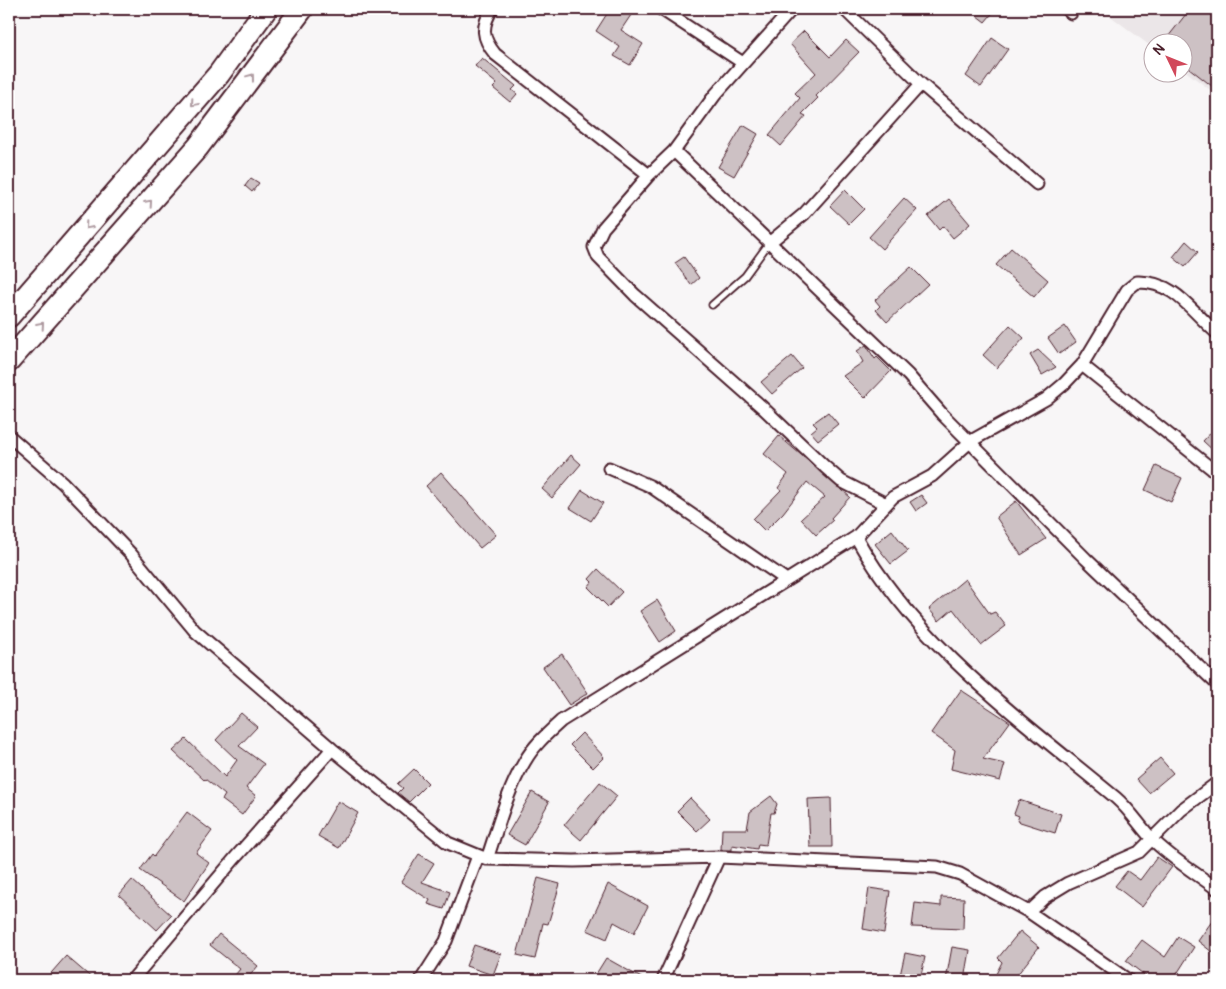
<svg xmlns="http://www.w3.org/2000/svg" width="1226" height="989" font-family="Pangolin,sans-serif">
  <rect width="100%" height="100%" fill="#f8f6f7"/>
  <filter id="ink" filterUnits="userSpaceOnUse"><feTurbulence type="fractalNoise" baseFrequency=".02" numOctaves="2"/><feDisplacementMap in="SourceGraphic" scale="10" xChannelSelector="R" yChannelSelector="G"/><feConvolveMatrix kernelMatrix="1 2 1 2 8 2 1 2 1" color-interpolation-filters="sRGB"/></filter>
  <g filter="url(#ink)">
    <path fill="#ebe6e8" d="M1101 9H1217V95L1184 70V42H1154L1153 48Z"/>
    <path fill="#cdc1c4" stroke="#4a1f2b" d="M610 9H635L621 30 643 44 630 65 614 56 620 47 596 31Z
      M968 9H996L985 22Z
      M1190 9H1217V90L1184 64V42H1164Z
      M804 31 830 57 846 40 859 52 816 96 818 98 802 114 806 116 781 146 769 135 800 98 795 93 816 73 790 44Z
      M992 38 1008 49 981 87 966 76Z
      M482 58 516 86 512 90 517 94 510 102 493 88 497 84 475 66Z
      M743 125 758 134 734 176 718 167Z
      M251 178 259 183 252 192 245 186Z
      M845 190 864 209 849 224 830 206Z
      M904 198 917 210 882 249 869 237Z
      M949 199 970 224 953 238 943 226 939 230 928 216Z
      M1186 241 1198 252 1185 267 1173 257Z
      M1011 248 1048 280 1034 297 996 265Z
      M684 257 699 278 691 285 675 263Z
      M911 267 928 284 887 322 876 310 880 306 875 300Z
      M1010 325 1024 338 997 368 983 355Z
      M1065 326 1076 342 1059 354 1048 338Z
      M866 345 875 359 877 357 891 371 865 398 843 376 863 362 857 351Z
      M1038 350 1056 367 1042 375 1030 355Z
      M792 356 802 368 772 394 761 382Z
      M828 412 838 424 818 440 811 432 817 427 813 423Z
      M1217 426V454L1203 441Z
      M779 436 850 497 831 518 833 520 816 535 801 519 825 497 807 482 783 513 765 531 753 519 781 490 778 488 788 474 764 454Z
      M571 455 581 464 552 498 542 489Z
      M1156 466 1182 478 1171 502 1145 490Z
      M441 472 496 535 480 548 426 486Z
      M582 490 603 503 591 521 570 508Z
      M921 495 927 503 916 511 910 502Z
      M1016 501 1046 539 1021 555 996 517Z
      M892 530 908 551 891 564 875 544Z
      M598 569 622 592 608 607 588 587 592 582 589 579Z
      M965 579 990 614 995 612 1006 626 981 645 953 609 939 621 929 609Z
      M657 600 676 631 660 642 640 611Z
      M562 654 588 693 569 705 543 667Z
      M961 690 1010 722 983 759 1005 764 1000 781 951 769 955 750 931 733Z
      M241 713 257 727 239 746 264 764 246 788 256 796 242 815 222 800 225 795 205 779 204 780 173 751 186 739 225 777 237 760 216 740Z
      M582 733 604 757 593 768 570 745Z
      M1160 758 1173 773 1149 793 1136 779Z
      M414 769 428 783 409 802 398 793 403 788 398 784Z
      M600 782 617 796 581 840 564 825Z
      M532 792 549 802 525 845 507 835Z
      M771 796 777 804 774 813H771L766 845 758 844 757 849 732 845V850H721L722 829H747L750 812Z
      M690 798 710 819 697 831 677 811Z
      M831 798 832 847H810L808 799Z
      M1019 800 1061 814 1055 833 1017 821 1019 816 1014 814Z
      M338 801 358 813 339 848 318 836Z
      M187 812 212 831 196 853 209 863 184 901 140 870 152 854 154 856Z
      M419 854 434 863 422 882 450 892 444 909 428 904 430 900 401 882Z
      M1157 857 1172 867 1142 907 1115 886 1127 871 1140 880Z
      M538 878 560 884 548 924 543 923 535 959 517 955Z
      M132 880 171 915 157 930 119 895Z
      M608 884 648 906 634 933 614 922 607 939 587 930Z
      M869 888 890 891 884 933 863 929Z
      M941 897 964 898 963 929 912 927 915 903 941 906Z
      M1217 914V945L1212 952 1198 941Z
      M1020 931 1039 947 1013 980H993L1002 962 998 958Z
      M219 934 258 966 246 980H231L240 969 210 945Z
      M1178 937 1194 947 1173 980H1151L1126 961 1142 940 1165 957Z
      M474 945 501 954 493 975 466 966Z
      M952 947 970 950 965 980H946Z
      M905 953 925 957 920 980H899Z
      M66 956 94 980H45Z
      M606 958 645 980H606L596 974Z"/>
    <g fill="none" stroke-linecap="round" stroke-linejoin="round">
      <g stroke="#4a1f2b" stroke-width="9">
        <path id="lane" d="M712 305 745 276 769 243"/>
      </g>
      <g stroke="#4a1f2b" stroke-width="15">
        <path id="street" d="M492 9C481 27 482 38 495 54L649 175 674 151
          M661 9 743 63
          M792 9 715 95 674 151 908 375 942 414 1086 559 1217 684
          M844 9 921 84 1037 184
          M1066 9 1071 13
          M649 175 603 228 594 247 598 257 635 295 762 407 825 467 841 481 886 504
          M769 243 804 214 921 84
          M1082 365 1217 473
          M9 436 63 483 131 554 195 631 332 749 235 858 132 980
          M609 468 650 486 785 579
          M856 537C917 646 1022 720 1116 798 1130 810 1139 825 1151 838 1170 858 1196 873 1217 889
          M332 749 448 843 487 859 574 861 719 857 663 980
          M719 857 937 867 960 874 1029 912 1045 897 1068 883 1139 852 1181 810 1217 783
          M487 859C498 827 507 791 525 761 534 745 548 733 561 721L856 537 893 497 932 476 971 441 1046 399 1064 384 1082 365 1127 290 1137 282C1175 281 1191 311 1217 333
          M1029 912 1128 980
          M421 980 446 941 478 856"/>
      </g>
      <g stroke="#4a1f2b" stroke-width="25">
        <path id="highway" d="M9 316 219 74 266 9
          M9 361 198 147 302 9"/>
      </g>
      <use href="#lane" stroke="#fff" stroke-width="5.5"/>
      <use href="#street" stroke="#fff" stroke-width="11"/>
      <use href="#highway" stroke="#fff" stroke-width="21"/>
    </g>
    <defs><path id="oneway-chevron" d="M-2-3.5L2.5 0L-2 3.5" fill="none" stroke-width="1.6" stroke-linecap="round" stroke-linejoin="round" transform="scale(1.25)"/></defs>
    <g stroke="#ae9aa0">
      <use href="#oneway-chevron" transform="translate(251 77) rotate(-53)"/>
      <use href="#oneway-chevron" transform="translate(194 103) rotate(131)"/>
      <use href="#oneway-chevron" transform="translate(149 203) rotate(-49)"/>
      <use href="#oneway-chevron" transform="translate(88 226) rotate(131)"/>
      <use href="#oneway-chevron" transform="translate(41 325) rotate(-49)"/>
    </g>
  </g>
  <rect width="1226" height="989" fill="none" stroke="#fff" stroke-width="30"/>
  <rect x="15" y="15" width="1196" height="959" fill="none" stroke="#4a1f2b" stroke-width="2" filter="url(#ink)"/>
  <g transform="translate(1168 58) rotate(313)"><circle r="24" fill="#ffffff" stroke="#b7a5aa"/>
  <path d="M0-4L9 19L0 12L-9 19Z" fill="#d1495b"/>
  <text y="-8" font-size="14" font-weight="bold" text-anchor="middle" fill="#4a1f2b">N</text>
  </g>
</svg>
